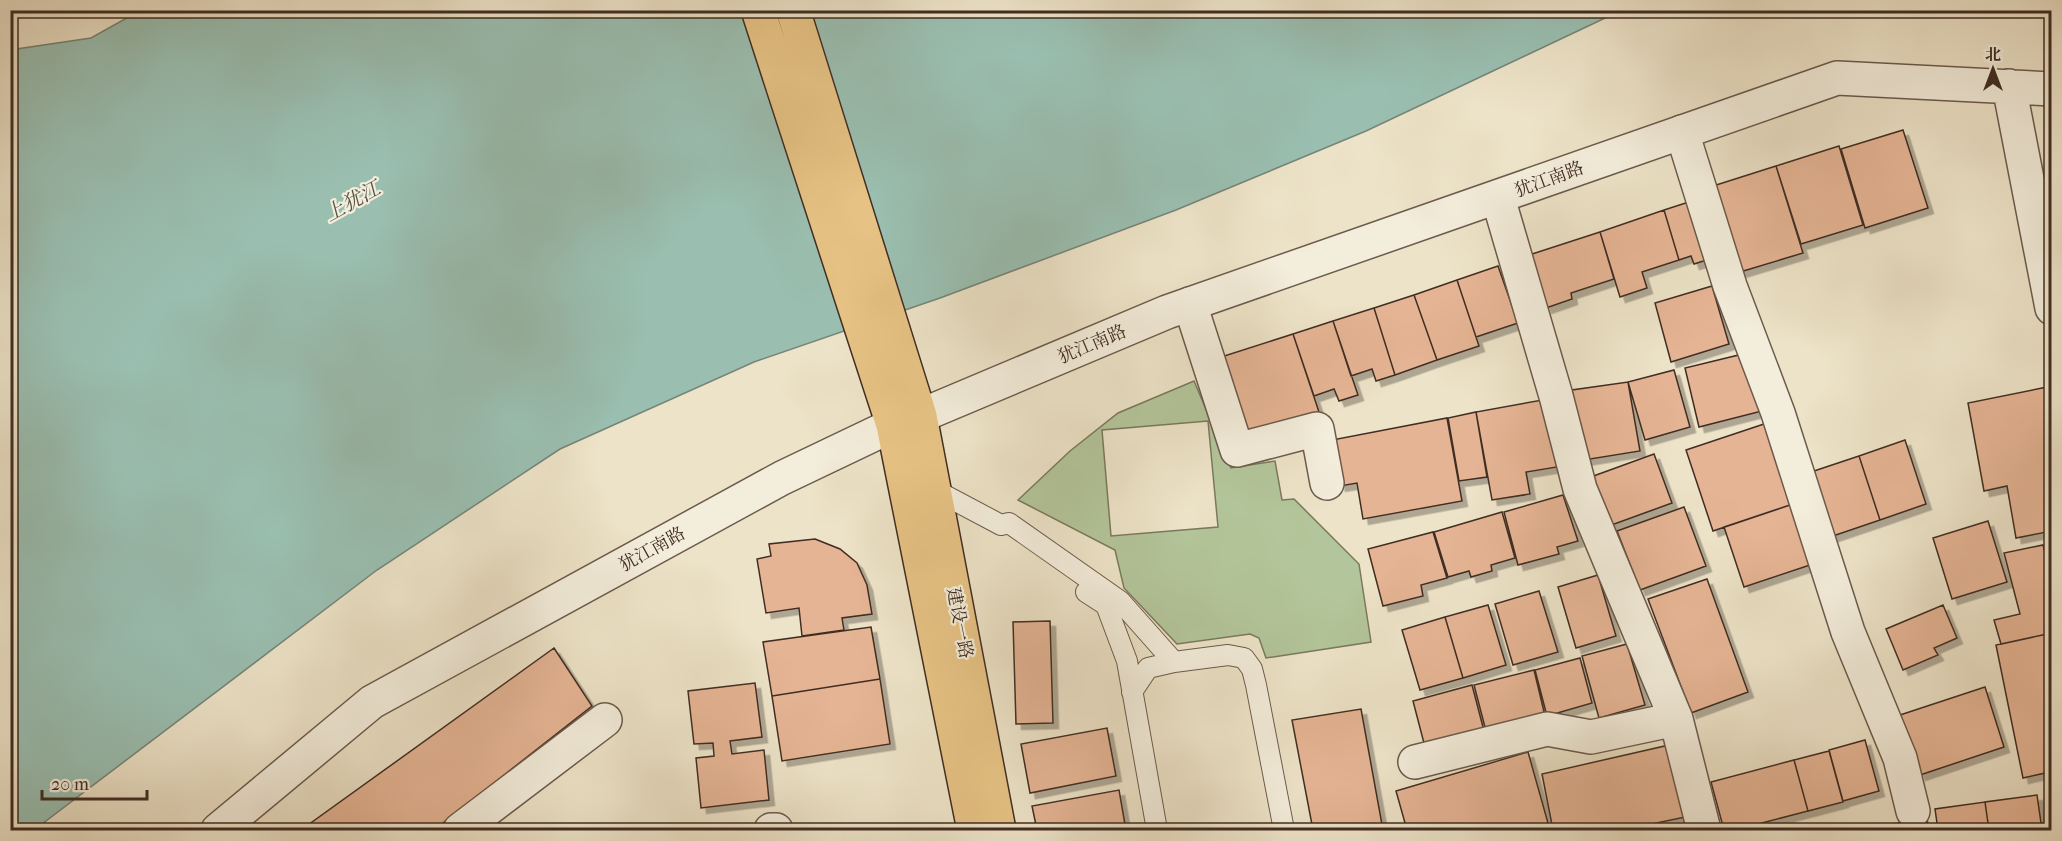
<svg xmlns="http://www.w3.org/2000/svg" width="2062" height="841" font-family="'IM FELL French Canon','Noto Serif SC',serif">
  <defs>
    <filter id="shadow"><feDropShadow dx="5.5" dy="5.5" stdDeviation="0" flood-color="#0004"/></filter>
  </defs>
  <rect width="100%" height="100%" fill="#ede3c8"/>
  <filter id="stains"><feTurbulence type="fractalNoise" baseFrequency=".00333" numOctaves="4"/><feColorMatrix values="0 0 0 0 .2 0 0 0 0 .09 0 0 0 0 .02 0 0 0 .5 -.17"/></filter>
  <radialGradient id="worn" r=".72"><stop offset=".6" stop-color="#630" stop-opacity="0"/><stop offset="1" stop-color="#630" stop-opacity=".3"/></radialGradient>
  <path fill="#b3c59a" stroke="#7a795e" stroke-width="1.5" fill-rule="evenodd" d="M1194 381 1231 468 1275 461 1282 500 1294 499 1359 564 1371 642 1266 658 1259 638 1250 634 1177 644 1124 588 1115 550 1018 500 1070 451 1118 413ZM1208 421 1218 527 1111 536 1102 430Z"/>
  <path fill="#9abfb1" stroke="#768578" stroke-width="1.5" d="M141 10 1620 11 1366 131 1176 210 940 298 754 362 560 449 377 570 34 830H10V50L91 38Z"/>
  <path fill="#e5b494" stroke="#412d23" stroke-width="1.5" filter="url(#shadow)" d="M1903 130 1928 208 1865 228 1841 149Z
    M1839 146 1863 225 1801 244 1776 166Z
    M1776 166 1803 253 1740 272 1713 186Z
    M1695 200 1713 258 1694 264 1691 256 1679 260 1664 210Z
    M1664 210 1679 260 1642 272 1647 288 1620 297 1600 232Z
    M1600 232 1614 279 1571 293 1572 299 1546 308 1529 255Z
    M1498 266 1518 323 1476 337 1457 280Z
    M1457 280 1479 346 1437 360 1414 295Z
    M1712 286 1729 344 1671 362 1655 303Z
    M1414 295 1437 360 1395 375 1374 308Z
    M1374 308 1395 375 1376 381 1372 369 1351 376 1333 321Z
    M1333 321 1358 395 1339 401 1334 389 1314 396 1293 334Z
    M1293 334 1321 418 1246 441 1218 358Z
    M1747 353 1762 411 1699 427 1685 368Z
    M1674 370 1690 427 1645 440 1628 382Z
    M1628 382 1640 451 1584 460 1572 390Z
    M2052 386V531L2016 538 2007 486 1984 491 1968 403Z
    M1548 399 1563 466 1526 472 1530 494 1492 500 1476 412Z
    M1476 412 1487 477 1459 481 1448 418Z
    M1447 418 1462 501 1363 519 1357 483 1340 486 1332 440Z
    M1773 421 1799 502 1713 531 1686 450Z
    M1905 440 1926 504 1880 520 1859 456Z
    M1654 454 1672 503 1606 527 1588 478Z
    M1859 456 1880 520 1830 537 1808 473Z
    M1563 495 1578 541 1557 547 1559 554 1518 565 1504 512Z
    M1799 502 1819 562 1744 587 1724 527Z
    M1684 507 1706 566 1640 590 1617 531Z
    M1502 512 1515 558 1491 565 1492 571 1471 577 1469 571 1448 577 1434 532Z
    M1988 521 2007 582 1952 599 1933 538Z
    M1433 532 1447 578 1421 585 1423 596 1383 606 1368 549Z
    M815 539 840 549 857 563 867 585 872 614 842 618 844 630 802 636 799 608 766 613 757 559 771 556 769 544Z
    M2043 545 2052 579V633L2001 644 1994 620 2020 614 2004 553Z
    M1598 575 1616 636 1576 648 1558 587Z
    M1707 579 1748 692 1691 713 1648 599Z
    M1539 591 1558 652 1513 665 1495 604Z
    M1488 605 1506 665 1463 678 1445 617Z
    M1943 605 1957 638 1934 648 1938 655 1903 670 1886 629Z
    M1445 617 1463 678 1420 690 1402 630Z
    M1050 621 1053 723 1016 724 1013 622Z
    M871 627 880 679 772 696 763 642Z
    M2052 633V779L2050 772 2023 778 1996 645Z
    M1627 644 1645 705 1599 718 1582 656Z
    M554 648 592 706 434 830H301Z
    M1580 658 1592 703 1547 716 1535 670Z
    M1534 670 1545 716 1486 731 1474 685Z
    M880 679 890 744 782 761 772 696Z
    M755 683 762 737 730 741 732 754 764 750 769 800 701 808 696 758 714 756 713 743 694 744 688 691Z
    M1472 685 1484 731 1425 747 1413 701Z
    M1985 687 2004 747 1920 775 1900 715Z
    M1361 709 1383 830H1313L1292 720Z
    M1107 728 1116 776 1030 793 1021 744Z
    M1865 740 1879 791 1843 801 1829 750Z
    M1678 743 1695 815 1623 830H1553L1542 774Z
    M1829 751 1843 802 1808 811 1794 760Z
    M1528 752 1548 823 1521 830H1407L1396 791Z
    M1794 760 1808 811 1735 830H1724L1711 782Z
    M1119 790 1126 830H1037L1032 806Z
    M2037 795 2042 830H1989L1985 802Z
    M1985 802 1989 830H1938L1935 809Z
    M1927 819 1929 830H1877V826Z
    M2052 822V830H2042L2041 823Z"/>
  <g fill="none" stroke-linecap="round" stroke-linejoin="round">
    <g stroke="#6c5a4c" stroke-width="22">
      <path id="service" d="M935 490 1001 525 1009 523 1120 601 1174 662 1228 655 1244 658 1252 669 1256 685 1284 830
        M1086 592 1106 605 1127 661 1157 830
        M1132 692 1148 668 1174 662"/>
    </g>
    <g stroke="#6c5a4c" stroke-width="36">
      <path id="minor" d="M1682 132 1730 286 1778 413 1848 632 1900 758 1913 811
        M1498 198 1556 396 1580 489 1676 719 1704 830
        M1190 304 1237 450 1317 429 1327 483
        M1415 762 1547 729 1591 737 1676 719
        M460 830 605 720
        M771 830H776"/>
    </g>
    <g stroke="#6c5a4c" stroke-width="36">
      <path id="tertiary" d="M2009 86 2052 308
        M218 830 372 702 782 478 893 425 920 416 1167 312 1837 78 2052 89"/>
    </g>
    <g stroke="#412d23" stroke-width="36">
      <path id="primary" d="M758 10 893 425 974 830
        M793 10 920 416 999 830"/>
    </g>
    <use href="#service" stroke="#f3eddb" stroke-width="20"/>
    <use href="#minor" stroke="#f3eddb" stroke-width="33"/>
    <use href="#tertiary" stroke="#f3eddb" stroke-width="33"/>
    <use href="#primary" stroke="#e6c284" stroke-width="33"/>
  </g>
  <g text-anchor="middle" stroke-width="4.5" stroke-linejoin="round" paint-order="stroke">
    <g font-size="18" fill="#412d23" stroke="#f3eddb">
      <text transform="translate(1549 179) rotate(-20)" y="6">犹江南路</text>
      <text transform="translate(1092 344) rotate(-23)" y="6">犹江南路</text>
      <text transform="translate(652 549) rotate(-29)" y="6">犹江南路</text>
      <text transform="translate(960 623) rotate(79)" y="6">建设一路</text>
    </g>
    <g font-size="20" font-style="italic" fill="#575246" stroke="#f3eddb">
      <text transform="translate(352 201) rotate(-29)" y="7">上犹江</text>
    </g>
  </g>
  <rect width="2062" height="841" fill="none" stroke="#ede3c8" stroke-width="36"/>
  <rect x="12" y="12" width="2038" height="817" fill="none" stroke="#412d23" stroke-width="3"/>
  <rect x="18" y="18" width="2026" height="805" fill="none" stroke="#412d23" stroke-width="1.5"/>
  <g transform="translate(1993 69)" stroke="#f3eddb" stroke-width="4.5" paint-order="stroke">
  <path d="M0-4.5L10 22L0 15L-10 22Z" fill="#412d23"/>
  <text y="-9" font-size="16" font-weight="bold" text-anchor="middle" fill="#412d23">北</text>
  </g>
  <path d="M42 790v9h105v-9" fill="none" stroke="#412d23" stroke-width="3"/>
  <text x="51" y="790" font-size="18" fill="#412d23" stroke="#f3eddb" stroke-width="4.5" paint-order="stroke">20 m</text>
  <rect width="100%" height="100%" filter="url(#stains)"/>
  <rect width="100%" height="100%" fill="url(#worn)"/>
</svg>
